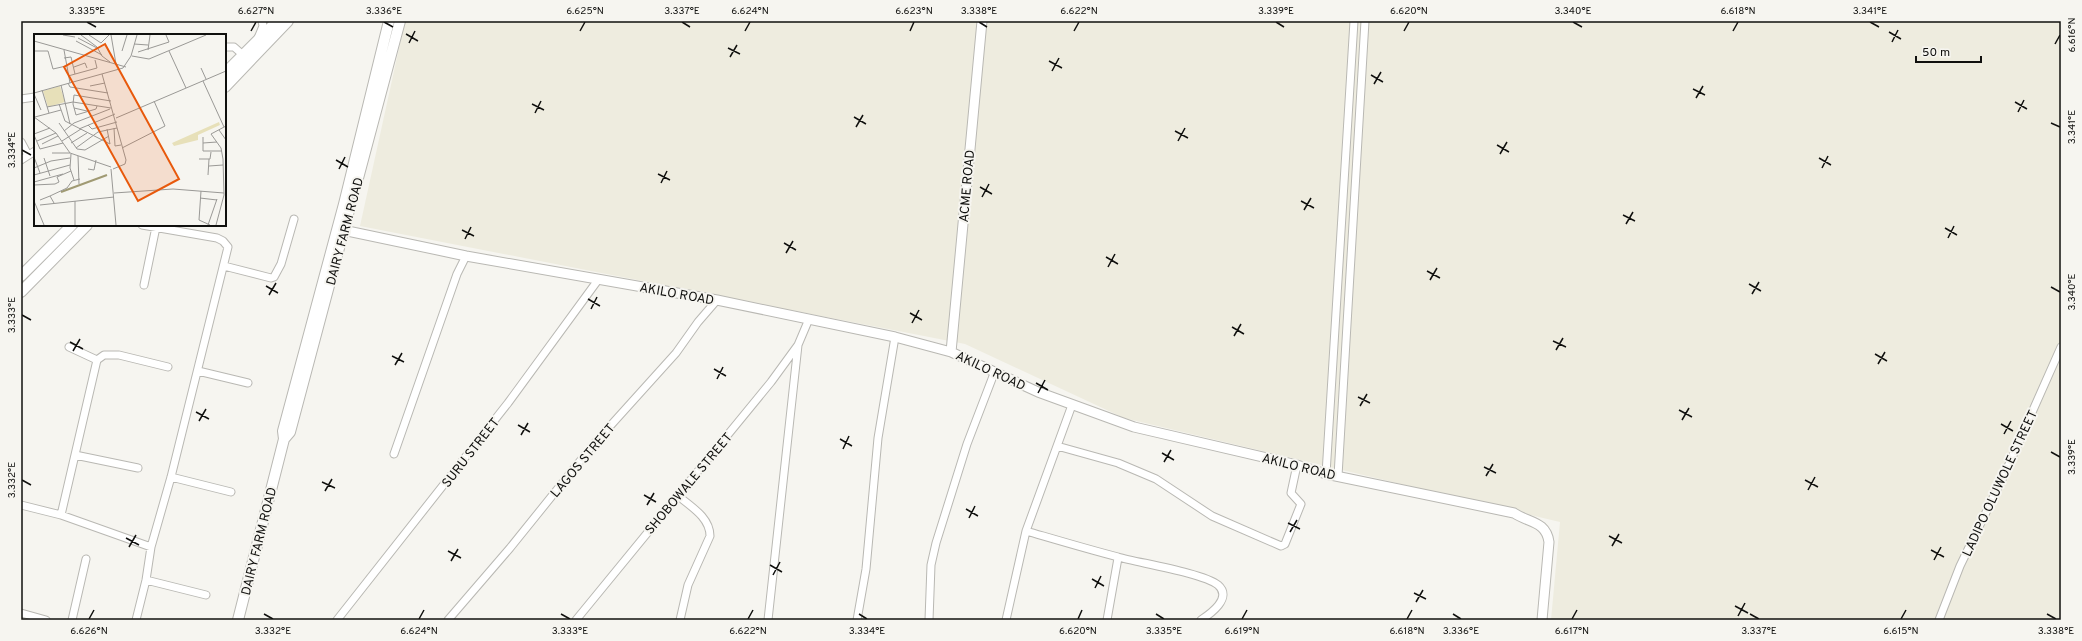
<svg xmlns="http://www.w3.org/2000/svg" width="2082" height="641" font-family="Overpass,sans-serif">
  <rect width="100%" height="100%" fill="#f6f5f0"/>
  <path fill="#eeecdf" d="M405 21H2061V620H1551L1560 522 1124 418 965 344 360 226Z"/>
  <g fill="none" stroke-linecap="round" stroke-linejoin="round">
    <g stroke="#b9b8b3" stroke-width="9">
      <path id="minor" d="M258 38 263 26 262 21
        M225 47H234L243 55
        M21 99 35 97
        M21 142 28 155
        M21 160 35 151
        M224 266 271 278 274 277 281 264 294 219
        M144 285 156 227
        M69 347 97 360
        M198 371 248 383
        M1057 446 1118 463 1156 479 1212 516 1281 546 1285 544 1301 504 1291 493 1297 465
        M394 454 457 274 466 256
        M75 455 138 468
        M1326 474 1354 21
        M1338 476 1365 21
        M171 477 231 492
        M677 495C690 506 710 517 710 536L688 585 680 620
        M21 505 61 515 151 547
        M61 515 97 360 104 355H119L168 367
        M1026 531C1057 540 1087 549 1118 557 1139 563 1203 573 1218 585 1233 598 1210 614 1201 620
        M146 580 206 595
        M21 613 46 620
        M72 620 86 559
        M136 620 146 580 151 547 171 477 228 247 223 241 217 238 142 225
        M337 620 508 403 598 280
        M448 620 510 548 593 445 676 353 698 322 717 300
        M576 620 771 382 798 345
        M768 620 798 345 809 319
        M857 620 866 569 878 438 895 337
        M929 620 931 565 936 543 967 444 995 371
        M1006 620 1026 531 1072 405
        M1107 620 1118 558
        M1939 620 1960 566 2006 471 2061 347"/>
    </g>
    <g stroke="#b9b8b3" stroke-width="11">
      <path id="tertiary" d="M338 229 466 256 717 300 895 337 951 352 1038 392 1134 427 1297 465 1326 474 1514 513C1529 523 1546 521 1549 542L1542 620
        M951 352 982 21"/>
    </g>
    <g stroke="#b9b8b3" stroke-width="12">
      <path id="secondary" d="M225 73 277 21
        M225 87 288 21
        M357 182 400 21
        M21 276 72 225
        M21 292 87 225
        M284 439 290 432 351 203
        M238 620 284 439 283 431 344 204 389 21"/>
    </g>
    <use href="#minor" stroke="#fff" stroke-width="7"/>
    <use href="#tertiary" stroke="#fff" stroke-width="9"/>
    <use href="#secondary" stroke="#fff" stroke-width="10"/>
  </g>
  <path fill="none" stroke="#10100e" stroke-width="1.5" d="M87 22 96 27M384 22 393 27M682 22 690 27M979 22 987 27M1276 22 1284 27M1573 22 1582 27M1870 22 1879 27M251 31 256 22M580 31 585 22M745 31 750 22M910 31 914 22M1074 31 1079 22M1404 31 1409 22M1733 31 1738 22M1889 32 1901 39M406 34 418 41M1892 42 1898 30M409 43 415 31M2055 44 2060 35M728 48 740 54M730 57 737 45M1049 61 1062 68M1052 71 1059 58M1371 75 1383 82M1374 84 1381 72M1693 89 1705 95M1696 98 1703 86M2015 102 2027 109M532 104 544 110M2018 112 2024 100M535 113 541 101M854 117 866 124M2051 123 2060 127M856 127 863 115M1175 131 1188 138M1178 141 1185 128M1497 145 1509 152M22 150 31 155M1500 154 1507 142M1819 158 1831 165M336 160 348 167M1822 168 1828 156M339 169 345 157M658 174 670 180M661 183 667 171M980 187 992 194M982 197 989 184M1301 201 1314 208M1304 210 1311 198M1623 215 1635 221M1626 224 1633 212M1945 228 1957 235M462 230 474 236M1948 238 1954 226M465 239 471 227M784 243 796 250M786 253 793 241M1106 257 1118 264M1108 267 1115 254M1427 271 1440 278M1430 280 1437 268M1749 284 1761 291M266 286 278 293M2051 287 2060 292M1752 294 1759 282M269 295 276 283M588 299 600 306M591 309 597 297M910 313 922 320M22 315 31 320M912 323 919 310M1232 327 1244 334M1234 336 1241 324M1553 341 1566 347M70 342 83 349M1556 350 1563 338M73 351 80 339M1875 354 1887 361M392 356 404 362M1878 364 1885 352M395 365 402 353M714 369 726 376M717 379 723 367M1036 383 1048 390M1038 393 1045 380M1358 397 1370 403M1360 406 1367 394M1679 410 1692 417M196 412 209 419M1682 420 1689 408M199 421 206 409M2001 424 2013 431M518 425 530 432M2004 434 2011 421M521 435 528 423M840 439 852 446M843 449 849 436M2051 452 2060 457M1162 453 1174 460M1164 462 1171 450M1484 467 1496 473M1486 476 1493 464M22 480 31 485M1805 480 1818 487M322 482 335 488M1808 490 1815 477M325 491 332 479M644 495 656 502M647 505 654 493M966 509 978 516M969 518 975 506M1288 523 1300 529M1290 532 1297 520M1609 536 1622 543M126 538 139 545M1612 546 1619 534M129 547 136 535M1931 550 1944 557M448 551 461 558M1934 560 1941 547M451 561 458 549M770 565 782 572M773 575 780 562M1092 579 1104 586M1095 588 1101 576M1414 593 1426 599M1416 602 1423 590M1735 606 1748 613M264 614 273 619M561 614 570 619M859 614 867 619M1156 614 1164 619M1453 614 1461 619M1750 614 1759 619M2047 614 2056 619M1738 616 1745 603M89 619 94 610M419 619 424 610M748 619 753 610M1078 619 1082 610M1242 619 1247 610M1407 619 1412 610M1572 619 1577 610M1901 619 1906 610"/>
  <g text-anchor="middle" stroke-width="4" stroke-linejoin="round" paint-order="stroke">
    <g font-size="13" fill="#10100e" stroke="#f6f5f0">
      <text transform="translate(966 186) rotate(-85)" y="5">ACME ROAD</text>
      <text transform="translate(344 231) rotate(-75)" y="5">DAIRY FARM ROAD</text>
      <text transform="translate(677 293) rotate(10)" y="5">AKILO ROAD</text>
      <text transform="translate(991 370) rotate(25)" y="5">AKILO ROAD</text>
      <text transform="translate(470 452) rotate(-52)" y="5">SURU STREET</text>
      <text transform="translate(582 460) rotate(-50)" y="5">LAGOS STREET</text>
      <text transform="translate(1299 466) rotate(14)" y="5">AKILO ROAD</text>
      <text transform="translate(688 483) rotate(-50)" y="5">SHOBOWALE STREET</text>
      <text transform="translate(1999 483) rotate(-65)" y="5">LADIPO OLUWOLE STREET</text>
      <text transform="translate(258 541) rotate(-76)" y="5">DAIRY FARM ROAD</text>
    </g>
  </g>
  <g transform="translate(34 34)">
    <rect width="192" height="192" fill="#f6f5f0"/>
    <path d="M26 52 31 68 14 73 9 57ZM185 88 186 91 164 101V106L140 112 138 109Z" fill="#e7e0b9"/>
    <path fill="none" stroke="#a09a73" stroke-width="2" d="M27 158 73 141"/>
    <path fill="none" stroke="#9a9996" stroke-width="1" d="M29 1 41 3M47 1 63 13 68 22 76 28M55 1 67 9 75 1M77 1 82 30M44 4 63 14M0 7 92 33M42 7 68 21M100 10 114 11M30 16 36 49M114 16 116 1M0 17H14L19 35 32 32M88 17 93 1M135 17 152 54M104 18 135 8 132 1M98 22 115 25 172 1M30 24 37 23 41 40M40 33 51 29 53 34M167 34 172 45M68 40 92 126 91 130 79 135M34 42 63 34 61 26M169 47 190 93M34 49 36 53 74 59M27 51 36 90M56 52 71 49M8 56 15 79M0 59 89 34 97 22 103 1M0 60 7 76M25 70 31 87 76 110 73 95M63 72 62 75 42 81 39 70 40 61 77 67M13 73 39 68 77 74M40 74 53 77M0 83 22 99 36 119 77 133M1 83 27 76M82 84 192 37M25 89 43 115 51 116 75 102M54 91 58 95 83 88M80 94 81 112 87 111M45 95 81 80M185 96 192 106M30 97 40 89 76 75M0 100 16 94M0 101 6 115 29 109M169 103V117H188M3 107 22 99M28 107 47 95M37 109 53 99M169 109 183 108M8 110 24 102M42 114 64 98 83 94M88 114 131 92 120 67M18 119H36M37 120 36 134 40 146M44 122 45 150M0 123 6 139M10 124 16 142M165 125H176L177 118M175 132 189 131M0 134 17 127 36 124M54 135 60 136 62 126M77 135 82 191M0 141 36 131M174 141 175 125M0 148 29 140M0 151 21 150 25 148 23 143 37 137M167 157 165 186 176 191M80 159 139 155 190 159M16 162 33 154 38 147 46 145M166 164 183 166M6 166 16 162 20 169M0 167 10 191M41 167V191M6 171 80 163M174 191 183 165M182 191 190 161 189 125 187 114 177 100 192 92"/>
    <path fill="#e8590c" fill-opacity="0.15" stroke="#e8590c" stroke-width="2" d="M71 10 145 145 104 167 30 33Z"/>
    <rect width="192" height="192" fill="none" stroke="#10100e" stroke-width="2"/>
  </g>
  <rect width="2082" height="641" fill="none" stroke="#f6f5f0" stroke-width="44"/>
  <path d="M1916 56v6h65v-6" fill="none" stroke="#10100e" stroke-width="2"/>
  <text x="1922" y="56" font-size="12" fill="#10100e" stroke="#f6f5f0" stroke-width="3" paint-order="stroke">50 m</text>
  <rect x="22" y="22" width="2038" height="597" fill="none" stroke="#10100e" stroke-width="1.5"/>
  <g font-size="10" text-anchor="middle" fill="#10100e">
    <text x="87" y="14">3.335°E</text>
    <text x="256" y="14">6.627°N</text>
    <text x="384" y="14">3.336°E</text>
    <text x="585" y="14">6.625°N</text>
    <text x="682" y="14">3.337°E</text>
    <text x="750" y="14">6.624°N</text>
    <text x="914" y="14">6.623°N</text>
    <text x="979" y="14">3.338°E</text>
    <text x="1079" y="14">6.622°N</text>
    <text x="1276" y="14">3.339°E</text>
    <text x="1409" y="14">6.620°N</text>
    <text x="1573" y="14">3.340°E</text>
    <text x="1738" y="14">6.618°N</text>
    <text x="1870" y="14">3.341°E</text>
    <text transform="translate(2071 35) rotate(-90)" y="4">6.616°N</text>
    <text transform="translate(2071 127) rotate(-90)" y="4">3.341°E</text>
    <text transform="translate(11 150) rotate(-90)" y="4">3.334°E</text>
    <text transform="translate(2071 292) rotate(-90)" y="4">3.340°E</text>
    <text transform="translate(11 315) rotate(-90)" y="4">3.333°E</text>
    <text transform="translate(2071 457) rotate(-90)" y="4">3.339°E</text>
    <text transform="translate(11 480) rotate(-90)" y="4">3.332°E</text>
    <text x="89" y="634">6.626°N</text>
    <text x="273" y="634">3.332°E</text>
    <text x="419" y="634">6.624°N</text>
    <text x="570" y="634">3.333°E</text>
    <text x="748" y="634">6.622°N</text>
    <text x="867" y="634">3.334°E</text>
    <text x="1078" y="634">6.620°N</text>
    <text x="1164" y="634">3.335°E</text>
    <text x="1242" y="634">6.619°N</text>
    <text x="1407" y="634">6.618°N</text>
    <text x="1461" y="634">3.336°E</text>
    <text x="1572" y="634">6.617°N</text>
    <text x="1759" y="634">3.337°E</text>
    <text x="1901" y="634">6.615°N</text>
    <text x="2056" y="634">3.338°E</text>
  </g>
</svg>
